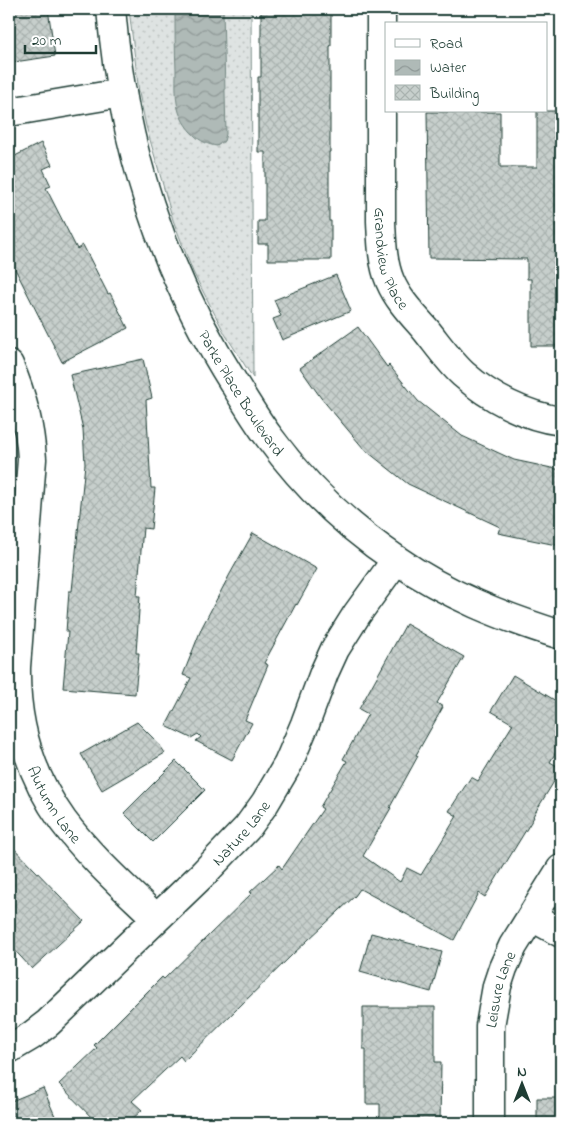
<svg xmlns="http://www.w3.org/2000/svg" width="570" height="1132" font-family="'Indie Flower',sans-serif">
  <defs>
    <pattern id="grass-dots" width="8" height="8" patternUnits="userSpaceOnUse" patternTransform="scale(1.25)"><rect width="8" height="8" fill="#dee3e2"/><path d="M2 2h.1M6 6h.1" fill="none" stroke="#bec4c2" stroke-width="1.8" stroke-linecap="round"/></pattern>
    <pattern id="water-waves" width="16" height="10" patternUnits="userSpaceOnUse" patternTransform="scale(1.25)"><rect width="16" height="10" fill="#afbab7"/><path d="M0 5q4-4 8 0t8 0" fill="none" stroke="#8e9896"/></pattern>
    <pattern id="building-cross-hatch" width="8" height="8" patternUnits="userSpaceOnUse" patternTransform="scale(1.25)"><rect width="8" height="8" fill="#c7cfcc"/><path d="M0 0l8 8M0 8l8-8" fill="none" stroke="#aab3b0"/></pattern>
  </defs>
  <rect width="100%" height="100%" fill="#fff"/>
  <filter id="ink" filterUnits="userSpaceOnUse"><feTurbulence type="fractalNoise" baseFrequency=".02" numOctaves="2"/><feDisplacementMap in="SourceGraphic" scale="10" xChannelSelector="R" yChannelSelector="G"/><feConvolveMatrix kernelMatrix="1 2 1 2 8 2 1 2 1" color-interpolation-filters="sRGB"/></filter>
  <g filter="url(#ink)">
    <path fill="url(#grass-dots)" stroke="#7e908b" d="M129 9H251L253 378 225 334 193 272 173 220 146 126 139 93Z"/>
    <path fill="url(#water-waves)" stroke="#758883" d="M175 9H223L226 134 224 141 217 146C199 144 185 129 179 112 175 99 176 84 176 70 175 50 175 29 175 9Z"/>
    <path fill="url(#building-cross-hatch)" stroke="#1f3d34" d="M9 9H48L55 56 14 62 9 27Z
      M261 9H331V46H330V152H329V221H331V260H268V244H258V221H265V152H258V77H261Z
      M537 111H561V346H531V279H527V259L429 258 427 112H500V167H537Z
      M41 143 52 165 43 169 51 186 46 188 77 249 83 245 108 294 110 293 128 328 62 362 9 257V159Z
      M336 275 351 311 282 340 273 319 281 316 274 300Z
      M358 327 387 367 389 365 418 401 462 436 514 460 561 470V546L498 533 500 527 408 484 364 449 321 398 300 368Z
      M143 359 152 398 146 400 151 488H155L151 529 143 528 137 596H140L136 653H139L135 694 63 688 68 632H66L69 591H72L85 464 83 429 70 375Z
      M253 533 317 569 297 605 296 604 264 663 268 665 245 720 252 723 232 760 196 741 201 737 198 734 191 738 166 726 191 678 183 675 202 627 230 574Z
      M406 624 464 657 437 703 443 707 416 755 418 756 390 807 391 808 363 856 400 882 407 868 421 875 457 816 449 811 471 777 478 781 513 724 491 711 513 675 561 704V744L550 762 561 768V770L533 816 534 817 485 897 479 893 454 940 360 889 355 896 292 955 184 1061 180 1056 132 1101 142 1110 128 1123H97L59 1084 97 1048 94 1045 162 977 164 979 252 893 250 892 279 865 282 869 323 809 320 807 347 761 343 759 368 714 359 709Z
      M137 722 159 744 165 753 102 790 81 754Z
      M176 761 205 790 153 842 124 813Z
      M9 843 84 921 32 969 9 944Z
      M371 933 442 952 431 992 360 972Z
      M363 1007H435V1062H441L440 1123H380V1104H366V1049H363Z
      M43 1088 58 1123H13L9 1114V1102Z
      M537 1098H561V1123H537Z"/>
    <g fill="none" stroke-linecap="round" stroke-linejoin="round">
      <g stroke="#1f3d34" stroke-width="31">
        <g id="minor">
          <path id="s1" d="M111 9C123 147 161 268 235 385 246 403 257 421 269 437 304 485 348 527 397 560 447 595 503 617 561 635"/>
          <path id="s2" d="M381 9V221C382 241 382 262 390 281 398 300 413 315 426 330 438 345 449 361 463 374 490 398 525 416 561 421"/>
          <path d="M9 112 122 93"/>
          <path id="s3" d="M9 365C22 395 30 426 32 459L16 667C15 724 30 775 63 821 90 857 124 887 156 918"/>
          <path d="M532 917 561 933"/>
          <path id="s4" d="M9 1049 31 1036 48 1023 203 874 247 828 265 803 288 764 305 724 324 673 335 649 357 614 396 560"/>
          <path id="s5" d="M490 1123V1026L497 986 503 968 513 946 561 869"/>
        </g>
      </g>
      <use href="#minor" stroke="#fff" stroke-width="28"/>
    </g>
  </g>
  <g text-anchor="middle" stroke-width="4.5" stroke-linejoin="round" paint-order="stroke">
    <g font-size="16" fill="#1f3d34" stroke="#fff">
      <text dy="6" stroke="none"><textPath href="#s2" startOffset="251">Grandview Place</textPath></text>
      <text dy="6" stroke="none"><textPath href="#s1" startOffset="410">Parke Place Boulevard</textPath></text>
      <text dy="6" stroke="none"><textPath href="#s3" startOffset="451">Autumn Lane</textPath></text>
      <text dy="6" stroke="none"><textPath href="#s4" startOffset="318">Nature Lane</textPath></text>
      <text dy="6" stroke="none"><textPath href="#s5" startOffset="135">Leisure Lane</textPath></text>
    </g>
  </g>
  <rect width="570" height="1132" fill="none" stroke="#fff" stroke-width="30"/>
  <rect x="15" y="15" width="540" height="1102" fill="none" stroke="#1f3d34" stroke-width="2" filter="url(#ink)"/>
  <rect x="385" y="22" width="162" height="90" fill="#ffffff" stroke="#a5b1ae"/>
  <rect x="395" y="39" width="25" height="8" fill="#ffffff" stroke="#a5b1ae"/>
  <text x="430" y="48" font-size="15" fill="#1f3d34">Road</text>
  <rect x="395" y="60" width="25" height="15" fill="url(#water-waves)" stroke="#a5b1ae"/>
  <text x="430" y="72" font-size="15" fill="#1f3d34">Water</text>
  <rect x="395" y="85" width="25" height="15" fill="url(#building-cross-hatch)" stroke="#a5b1ae"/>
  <text x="430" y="98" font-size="15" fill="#1f3d34">Building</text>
  <g transform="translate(522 1084)" stroke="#ffffff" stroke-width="4" paint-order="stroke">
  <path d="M0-4L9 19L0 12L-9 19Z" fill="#1f3d34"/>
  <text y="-8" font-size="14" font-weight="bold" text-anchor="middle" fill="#1f3d34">N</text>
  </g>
  <path d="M25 45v8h71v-8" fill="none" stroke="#1f3d34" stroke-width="2.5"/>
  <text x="32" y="45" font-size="15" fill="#1f3d34" stroke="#ffffff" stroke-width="4" paint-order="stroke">20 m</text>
</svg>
